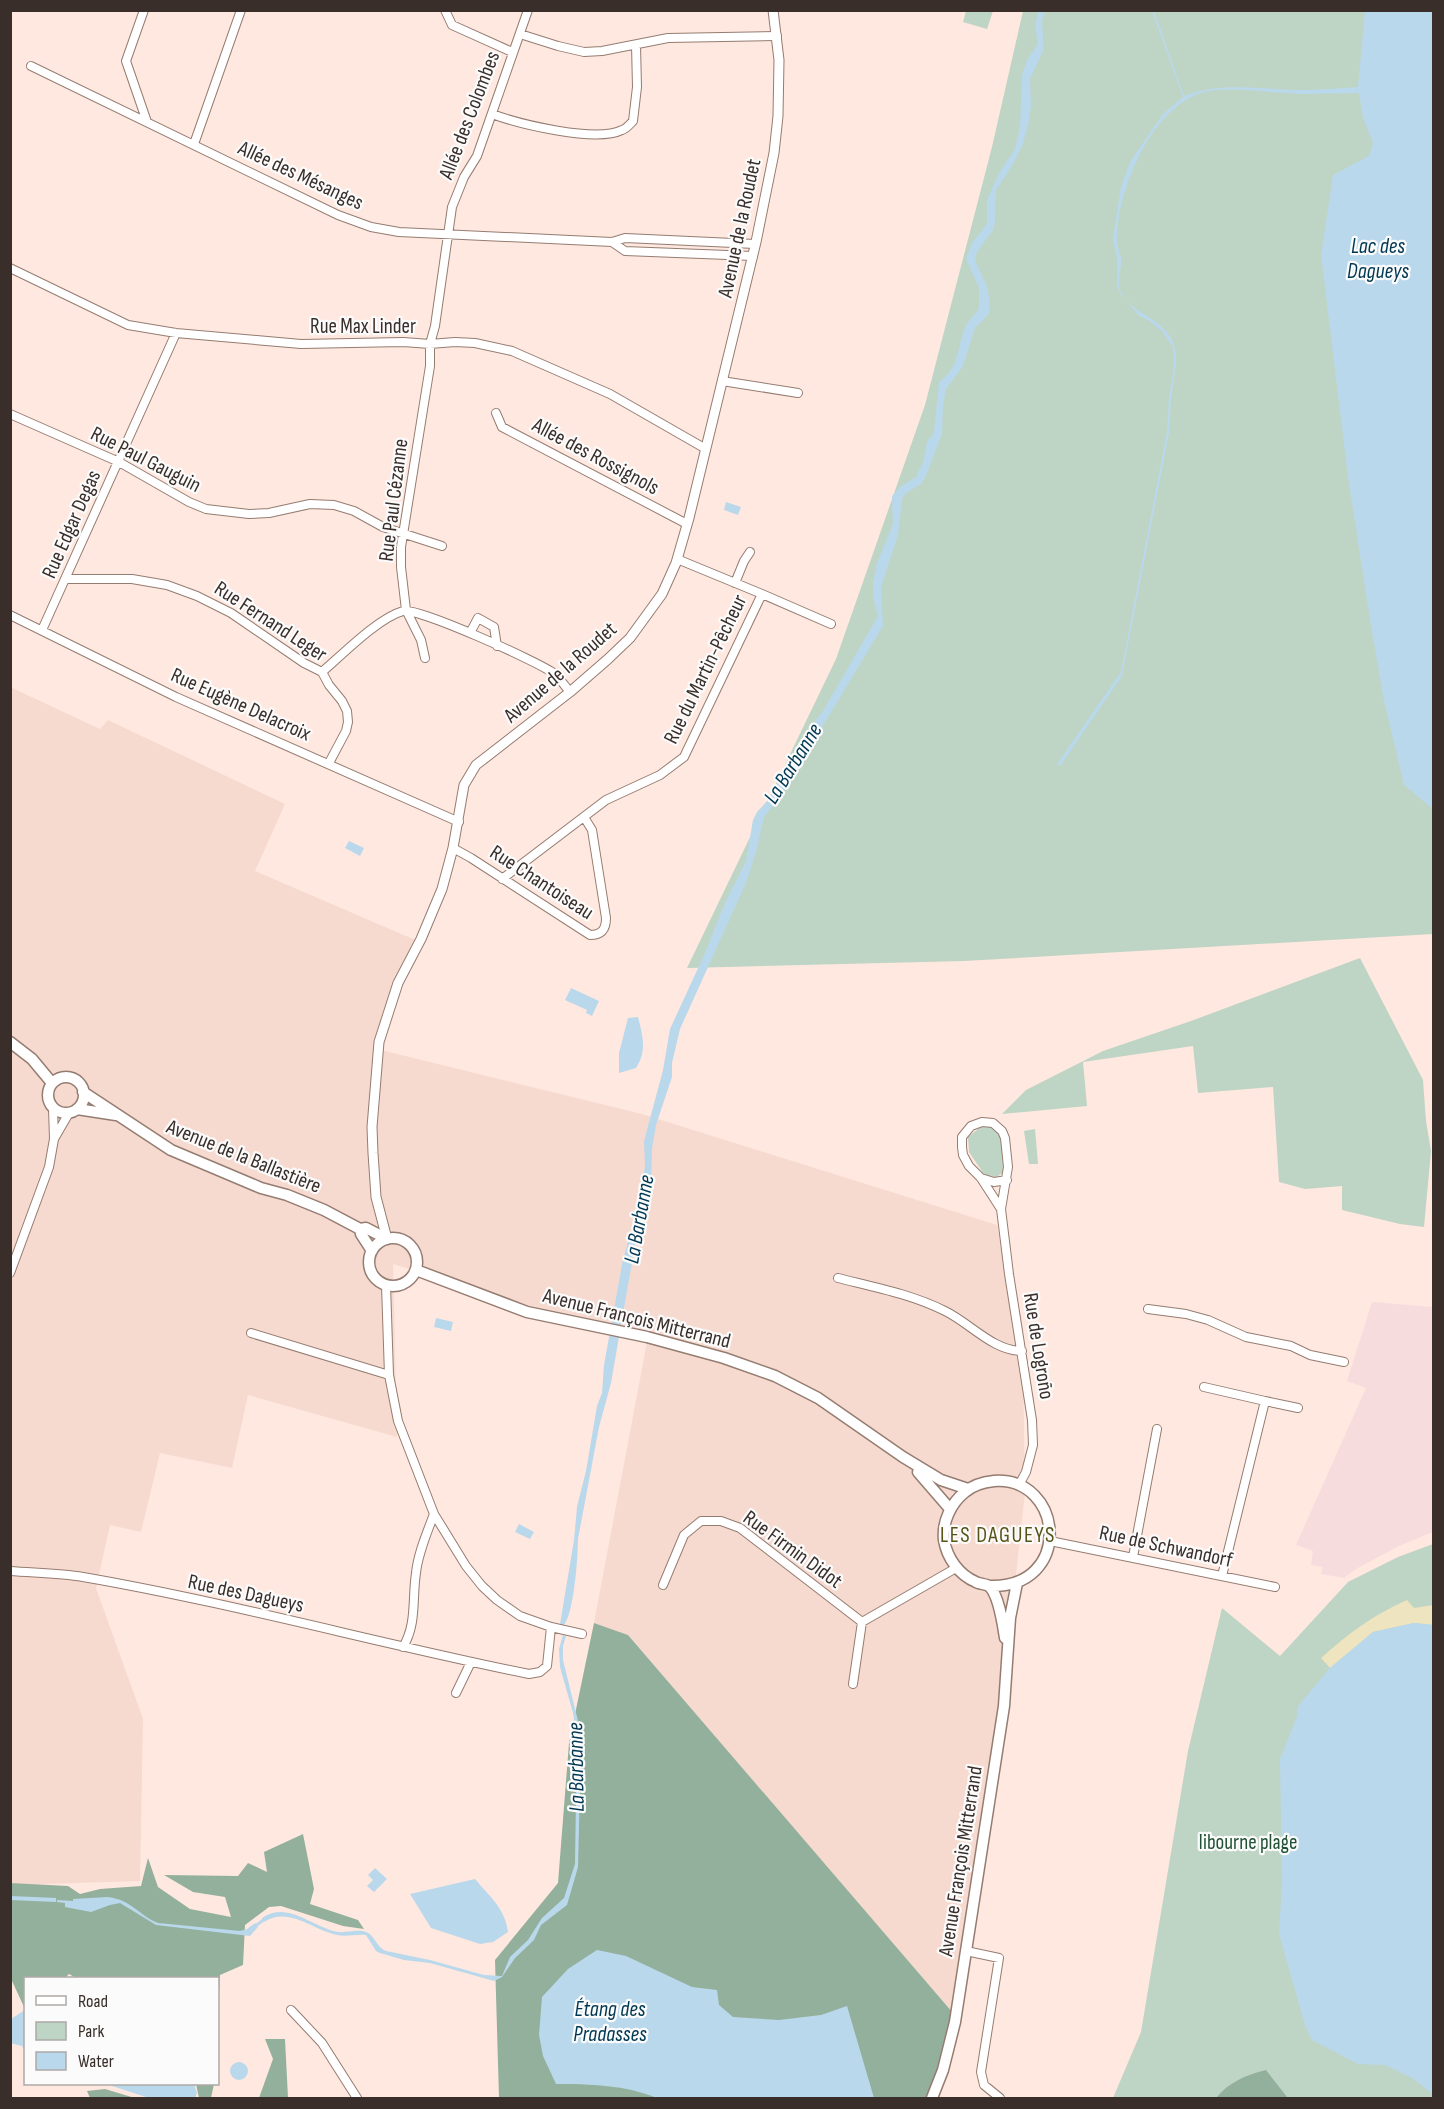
<svg xmlns="http://www.w3.org/2000/svg" width="1444" height="2109" font-family="'Sofia Sans Condensed',sans-serif">
  <rect width="100%" height="100%" fill="#ffe8df"/>
  <path fill="#f6dacf" d="M10 687 100 729 108 720 285 804 255 871 420 942 400 980 381 1050 642 1114 997 1225 1023 1364 1025 1492 990 1816 953 2013 628 1635 594 1623 647 1342 393 1264 397 1437 248 1395 232 1468 160 1453 141 1532 110 1525 96 1588 143 1719 140 1881 11 1885Z"/>
  <path fill="#f7dcde" d="M1372 1302 1433 1307V1532L1399 1546 1356 1569 1344 1578 1321 1574 1323 1567 1311 1565 1313 1551 1296 1545 1366 1388 1347 1381Z"/>
  <path fill="#bed4c5" d="M966 11H993L987 29 963 22Z
    M1023 11H1433V934L964 961 687 968 836 659 925 405 992 147Z
    M1360 958 1423 1080 1426 1121 1431 1151 1424 1227 1400 1224 1342 1210V1186L1305 1189 1279 1182 1273 1087 1198 1093 1193 1046 1083 1062 1087 1106 1002 1114 1026 1090 1103 1051 1191 1021Z
    M983 1125 992 1126 1002 1138 1003 1173 996 1177 984 1174 969 1152 968 1137Z
    M1035 1129 1038 1164H1029L1024 1131Z
    M1433 1544V2098H1113L1141 2032 1188 1751 1222 1608 1280 1656 1348 1582 1398 1557Z"/>
  <path fill="#93b09c" d="M594 1623 628 1635 953 2013 942 2070 928 2098H499L495 1960 558 1883 569 1743Z
    M303 1834 314 1889 310 1904 358 1920 364 1929 343 1926 281 1906 269 1907 245 1925 243 1965 220 1975 218 2012V1978H76L69 1974 65 1978H26L25 2009 12 1981H11L10 1883 68 1886 80 1894 100 1889 141 1886 148 1858 158 1887 190 1909 231 1917 225 1897 193 1892 164 1875 238 1876 248 1863 267 1872 264 1852Z
    M265 2039H285L288 2098H259L273 2059Z
    M1266 2070 1287 2097 1216 2098C1229 2082 1246 2075 1266 2070Z
    M196 2084H214L211 2098H199Z
    M105 2089 135 2098H90L87 2091Z"/>
  <path fill="#eee4bf" d="M1407 1600 1414 1608 1433 1605V1625L1414 1623 1373 1632 1330 1668 1321 1658C1349 1633 1373 1615 1407 1600Z"/>
  <path fill="#bad8ec" d="M1038 11H1045L1042 21 1044 49 1030 79 1031 106 1029 121 1023 144 1013 164 996 190 995 223 993 230 977 252 975 260 988 289 990 308 988 315 975 328 963 366 946 389 943 406 942 434 925 478 921 484 906 493 902 499 898 535 881 587 883 626 780 797 764 817 756 852 746 883 680 1029 672 1063V1077L656 1125 652 1149 651 1186 635 1245 611 1383 599 1427 578 1539C578 1555 574 1616 563 1626L560 1624 574 1540 577 1507 586 1471 597 1406 602 1393 604 1365 623 1259 636 1216 645 1167 644 1141 663 1070 670 1029 705 953 724 905 746 861 753 820 757 812 770 798 808 730 823 711 878 616 873 597V582L877 563 893 524 892 496 900 487 916 477 923 462 927 442 934 432 939 382C960 367 957 348 965 327 968 320 976 315 979 308V288L966 259 972 243 987 224V200L999 173 1015 149 1020 127 1022 75 1027 60 1038 44 1035 27Z
    M1152 11H1154L1184 96C1221 81 1263 90 1301 90 1320 90 1339 88 1358 87L1365 11H1433V809L1404 785 1384 701 1371 626 1348 477 1321 255 1333 175 1369 156 1373 143 1363 118 1359 93C1339 93 1319 94 1300 94 1273 93 1229 86 1204 92 1152 106 1117 190 1117 240 1117 247 1120 252 1121 258 1122 268 1117 280 1120 290 1126 305 1141 312 1153 320 1184 342 1176 360 1172 392 1170 406 1170 420 1169 433L1122 676 1060 766 1057 764 1121 672 1167 432 1169 398 1174 366 1173 347 1162 331 1148 320 1138 315 1120 293 1117 285V259L1113 239 1121 187 1130 162 1163 114 1183 97Z
    M726 502 741 507 738 515 724 510Z
    M349 841 364 848 360 856 345 848Z
    M571 988 599 1001 592 1016 586 1013 587 1010 565 1000Z
    M638 1017C643 1036 647 1051 636 1068L619 1073V1053L628 1018Z
    M436 1318 453 1322 451 1331 434 1327Z
    M519 1524 534 1532 530 1539 515 1532Z
    M1414 1623 1434 1625 1433 2094 1412 2078 1385 2065 1358 2064 1312 2040 1305 2025 1279 1934 1282 1882 1280 1759 1297 1717 1298 1706 1330 1668 1373 1632Z
    M563 1635 566 1636 563 1646V1660L579 1725 581 1743 578 1867 567 1905 541 1925 534 1940 515 1958 502 1977 494 1981 430 1963 404 1960 380 1953 376 1951 366 1935C356 1934 346 1937 337 1935 312 1930 289 1906 264 1922L262 1918C287 1900 312 1927 338 1932 347 1933 357 1929 366 1932 375 1935 376 1947 386 1951L430 1960 484 1975 502 1976 510 1957 528 1940 542 1918 564 1898 575 1864 577 1737 573 1713 560 1667 559 1649Z
    M375 1868 387 1879 374 1892 367 1886 373 1880 368 1875Z
    M475 1879C490 1897 505 1908 508 1932L493 1942 480 1944 431 1928 410 1894Z
    M10 1896 56 1898V1902L11 1900Z
    M108 1897C132 1900 138 1915 158 1923L240 1931 247 1929 255 1923 258 1927 250 1936 156 1925 120 1903 110 1905 91 1912 65 1907V1903L57 1902V1900L73 1901V1899Z
    M597 1950 626 1956 692 1987 717 1990 719 2005 733 2017 779 2020 821 2015 847 2006 874 2098H657C626 2085 589 2084 556 2084L543 2056 539 2035 542 1997 568 1969Z
    M25 2010V2052L22 2046 10 2043 11 2019Z
    M230 2071a9 9 0 1 1 18 0a9 9 0 1 1-18 0Z
    M106 2084H194L197 2093 195 2098H149Z"/>
  <g fill="none" stroke-linecap="round" stroke-linejoin="round">
    <path stroke="#bad8ec" stroke-width="3" d="M254 1927 266 1918"/>
    <g stroke="#957c71" stroke-width="10">
      <path id="minor" d="M144 10 126 61 147 122
        M445 10 452 25 512 52
        M520 34 558 46 584 52 602 51 668 38 777 36
        M31 66 338 215 371 227 399 232 612 242 625 238 755 244
        M492 114C519 124 596 143 622 130 626 129 630 124 633 121L637 87 636 45
        M194 144 241 10
        M612 242 625 251 753 256
        M10 268 128 325 176 333 301 344 403 342 430 344 455 342 475 343 512 351 610 394 706 449
        M722 381 798 393
        M496 413 502 427 687 524
        M10 414 119 462 189 502 206 509 249 514 269 513 310 504 334 505 354 511 383 527 442 546
        M67 579H132L167 585 197 596 231 613 304 663 322 672 329 685 342 701 347 711 348 722 346 731 329 763
        M735 583 744 561 750 552
        M762 594 831 624
        M10 615 176 697 459 822
        M42 630 176 333
        M470 633 478 618 494 627 497 646
        M425 658 421 640 406 610 401 567V547L430 366V344L435 326 452 207 464 177 477 156 528 10
        M322 672C342 655 378 618 403 611 417 607 539 662 555 674 560 679 565 686 570 692
        M453 848 471 858 590 935C602 935 606 929 606 918L592 830 584 817
        M502 879 606 800 660 775 684 757 762 594 677 559
        M54 1139 69 1113
        M981 1178 994 1182 1007 1180
        M1001 1209 981 1178 969 1166 963 1155 962 1147V1137L971 1126 982 1122 993 1123 1002 1131 1005 1138 1008 1167 1001 1209 1009 1274 1032 1420 1033 1445 1026 1472 1019 1485
        M10 1273 49 1167 54 1139 53 1108
        M838 1278C874 1287 911 1294 945 1311 970 1323 993 1351 1022 1351
        M386 1285 389 1375 398 1421 434 1514 466 1566 482 1586 497 1600 520 1616 551 1627 582 1634
        M1148 1309 1186 1314 1208 1320 1246 1337 1291 1346 1310 1355 1344 1362
        M251 1333 389 1375
        M1204 1387 1265 1401 1222 1576
        M1265 1401 1298 1408
        M1050 1541 1275 1587
        M1133 1557 1157 1429
        M10 1571C35 1573 59 1573 83 1577 233 1603 380 1644 529 1674L540 1672 547 1666 551 1627
        M663 1585 684 1535 701 1521H721L740 1528 862 1622 956 1568
        M403 1647C417 1624 412 1599 416 1573 418 1553 427 1533 434 1514
        M853 1684 862 1622
        M456 1693 471 1662
        M966 1951 999 1958 981 2072 984 2085 1000 2098
        M291 2010 322 2043 357 2098"/>
    </g>
    <g stroke="#957c71" stroke-width="11">
      <path id="tertiary" d="M387 1239 376 1197 373 1153 372 1127 379 1042 398 983 421 939 442 889 453 848 464 785 476 765 570 692 608 659 630 638 662 594 676 563 689 518 756 242 774 153 778 116 779 60 773 10"/>
    </g>
    <g stroke="#957c71" stroke-width="13">
      <path id="secondary" d="M10 1042 32 1059 52 1083
        M48 1095a18 18 0 1 1 36 0a18 18 0 1 1-36 0Z
        M83 1092 171 1150 261 1188 287 1195 324 1210 360 1229 366 1228 387 1239
        M77 1109 116 1115
        M360 1229 361 1234 372 1251
        M369 1262a24 24 0 1 1 48 0a24 24 0 1 1-48 0Z
        M416 1270 527 1312 647 1337 724 1358 775 1376 818 1398 903 1457 941 1480 968 1489
        M918 1472 950 1509
        M989 1586C1074 1589 1064 1476 994 1481 984 1482 973 1485 965 1492 951 1503 942 1522 944 1540 947 1558 959 1575 976 1582 979 1584 986 1584 989 1586 999 1595 1003 1625 1005 1638
        M932 2098 943 2070 955 2022 1004 1706 1010 1618 1017 1583"/>
    </g>
    <use href="#minor" stroke="#fff" stroke-width="8"/>
    <use href="#tertiary" stroke="#fff" stroke-width="9"/>
    <use href="#secondary" stroke="#fff" stroke-width="10"/>
  </g>
  <g text-anchor="middle" stroke-width="4.5" stroke-linejoin="round" paint-order="stroke">
    <g font-size="21" fill="#392e2a" stroke="#fbfbfb">
      <text transform="translate(469 115) rotate(-69)" y="7">Allée des Colombes</text>
      <text transform="translate(301 175) rotate(25)" y="7">Allée des Mésanges</text>
      <text transform="translate(739 228) rotate(-78)" y="7">Avenue de la Roudet</text>
      <text x="363" y="333">Rue Max Linder</text>
      <text transform="translate(596 456) rotate(28)" y="7">Allée des Rossignols</text>
      <text transform="translate(146 459) rotate(27)" y="7">Rue Paul Gauguin</text>
      <text transform="translate(393 500) rotate(-83)" y="7">Rue Paul Cézanne</text>
      <text transform="translate(71 524) rotate(-66)" y="7">Rue Edgar Degas</text>
      <text transform="translate(271 621) rotate(33)" y="7">Rue Fernand Leger</text>
      <text transform="translate(705 669) rotate(-64)" y="7">Rue du Martin-Pêcheur</text>
      <text transform="translate(560 672) rotate(-41)" y="7">Avenue de la Roudet</text>
      <text transform="translate(241 704) rotate(24)" y="7">Rue Eugène Delacroix</text>
      <text transform="translate(542 882) rotate(33)" y="7">Rue Chantoiseau</text>
      <text transform="translate(244 1156) rotate(22)" y="7">Avenue de la Ballastière</text>
      <text transform="translate(637 1318) rotate(14)" y="7">Avenue François Mitterrand</text>
      <text transform="translate(1039 1346) rotate(81)" y="7">Rue de Logroño</text>
      <text transform="translate(1166 1546) rotate(12)" y="7">Rue de Schwandorf</text>
      <text transform="translate(793 1549) rotate(36)" y="7">Rue Firmin Didot</text>
      <text transform="translate(246 1593) rotate(12)" y="7">Rue des Dagueys</text>
      <text transform="translate(960 1861) rotate(-81)" y="7">Avenue François Mitterrand</text>
    </g>
    <g font-size="21" fill="#205134" stroke="#fbfbfb">
      <text x="1248" y="1849">libourne plage</text>
    </g>
    <g font-size="22" font-style="italic" fill="#003853" stroke="#fbfbfb">
      <text x="1378" y="253">Lac des<tspan x="1378" dy="25">Dagueys</tspan></text>
      <text transform="translate(792 763) rotate(-58)" y="8">La Barbanne</text>
      <text transform="translate(638 1219) rotate(-80)" y="8">La Barbanne</text>
      <text transform="translate(575 1767) rotate(-91)" y="8">La Barbanne</text>
      <text x="610" y="2016">Étang des<tspan x="610" dy="25">Pradasses</tspan></text>
    </g>
    <g font-size="22" letter-spacing="1.5" fill="#585316" stroke="#fbfbfb">
      <text x="998" y="1542">LES DAGUEYS</text>
    </g>
  </g>
  <rect width="1444" height="2109" fill="none" stroke="#392e2a" stroke-width="24"/>
  <rect x="24" y="1977" width="195" height="108" fill="#fbfbfb" stroke="#ada9a7" stroke-width="1.5"/>
  <rect x="36" y="1996" width="30" height="9" fill="#ffffff" stroke="#ada9a7" stroke-width="1.5"/>
  <text x="78" y="2007" font-size="18" fill="#392e2a">Road</text>
  <rect x="36" y="2022" width="30" height="18" fill="#bed4c5" stroke="#ada9a7" stroke-width="1.5"/>
  <text x="78" y="2037" font-size="18" fill="#392e2a">Park</text>
  <rect x="36" y="2052" width="30" height="18" fill="#bad8ec" stroke="#ada9a7" stroke-width="1.5"/>
  <text x="78" y="2067" font-size="18" fill="#392e2a">Water</text>
</svg>
